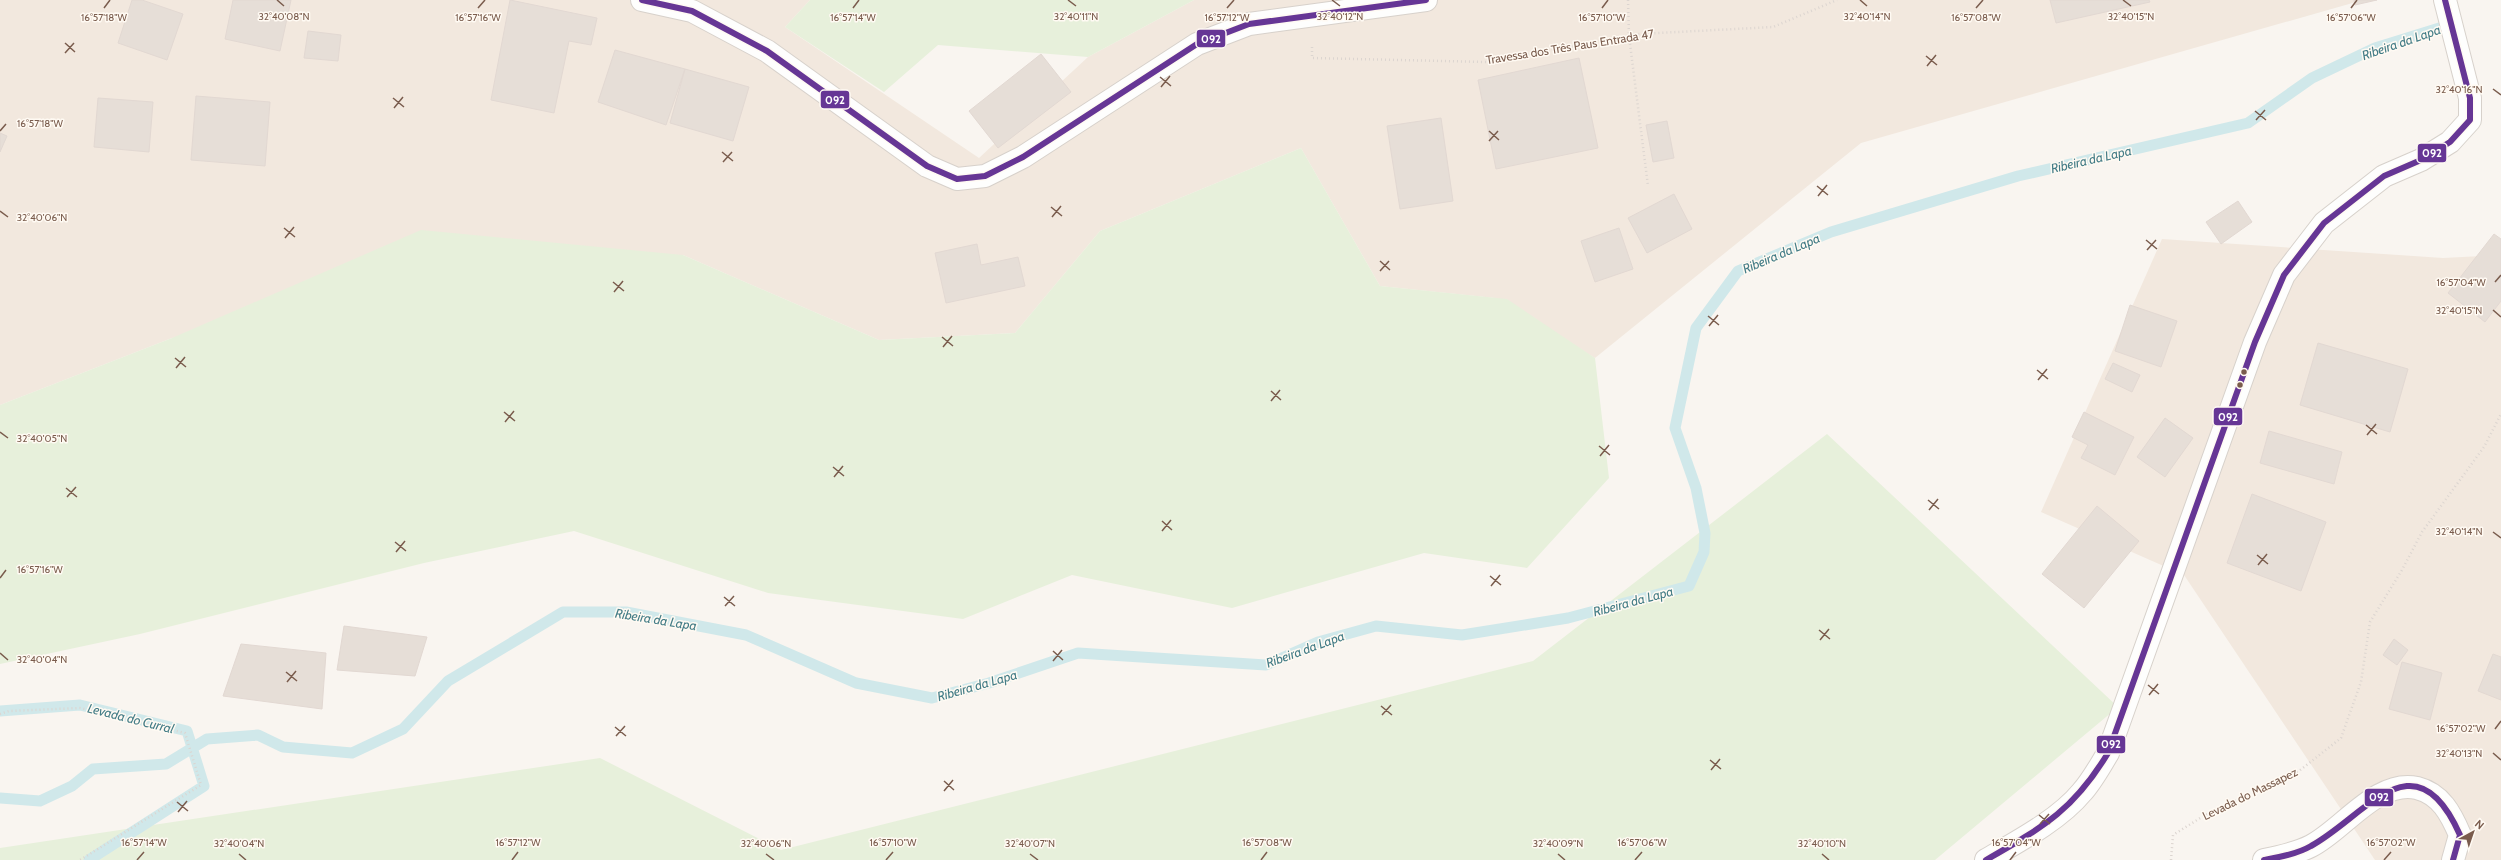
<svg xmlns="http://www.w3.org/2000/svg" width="2501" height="860" font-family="Cabin,sans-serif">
  <rect width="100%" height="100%" fill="#f9f5f0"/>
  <path fill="#f2e8de" d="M0 0H810L785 27 979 158 1088 57 1194 0H2363L1861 143 1595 358 1495 298 1380 286 1301 148 1100 231 1015 333 879 340 683 255 172 338 0 405Z
    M2162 239 2443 258 2501 255V860H2375L2184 575 2041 512Z"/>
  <path fill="#e7f0db" d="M810 0H1194L1088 57 938 45 884 92 785 27Z
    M1301 148 1380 286 1507 299 1595 358 1609 478 1527 568 1424 553 1232 608 1072 575 963 619 768 593 574 531 424 563 140 634 0 664V405L172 338 421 230 683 255 879 340 1015 333 1100 231Z
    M1827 434 2118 707 1935 860H0V848L600 758 781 850 1533 661Z"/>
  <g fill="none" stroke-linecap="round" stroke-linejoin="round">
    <path stroke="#d0e8ea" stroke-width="11" d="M0 711 80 705 187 731 204 786 89 860
      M0 798 40 801 72 786 93 769 166 764 207 739 258 735 283 747 352 753 403 729 448 681 563 612H626L746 635 856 683 932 698 989 683 1078 653 1266 665 1318 642 1376 626 1462 635 1568 618 1689 586 1704 552 1705 533 1696 488 1675 428 1696 328 1738 271 1831 232 2018 176 2248 123 2312 78 2375 48 2449 25"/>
  </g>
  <path fill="#e6ded7" stroke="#e2d8d2" d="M132 0H142L183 14 167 60 118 43Z
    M233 0H291L280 51 225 39Z
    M510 0 597 18 591 45 569 41 554 113 491 100Z
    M2050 0H2149L2150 2 2056 23Z
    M2354 0H2377L2355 5Z
    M308 31 341 35 338 61 304 58Z
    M615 50 685 69 666 125 598 102Z
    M1041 54 1071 92 998 148 969 111Z
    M1579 58 1598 148 1496 169 1478 80Z
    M685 69 749 87 733 141 670 123Z
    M196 96 270 102 265 166 191 160Z
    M98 98 153 102 149 152 94 147Z
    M1441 118 1453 201 1400 209 1387 126Z
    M1667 121 1674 158 1653 162 1646 125Z
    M0 133 7 136 0 152Z
    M1674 194 1692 229 1647 253 1628 218Z
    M2238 201 2252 222 2221 244 2206 222Z
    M1619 228 1633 269 1595 282 1581 241Z
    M2494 234 2501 239V301L2485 322 2448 293Z
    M977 244 981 265 1018 257 1025 286 946 303 935 253Z
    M2130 305 2177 321 2161 367 2115 351Z
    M2318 343 2408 369 2390 432 2300 405Z
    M2113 363 2140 375 2132 392 2105 379Z
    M2084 412 2134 437 2115 475 2081 458 2088 445 2072 437Z
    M2165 418 2193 438 2165 477 2137 457Z
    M2269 431 2342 452 2334 484 2260 463Z
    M2252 494 2326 522 2301 591 2227 563Z
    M2097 506 2139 541 2084 608 2042 574Z
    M344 626 427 637 415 676 337 670Z
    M2394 639 2408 650 2397 665 2383 655Z
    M241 644 326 653 322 709 223 696Z
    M2493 654 2501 657V700L2478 691Z
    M2402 662 2442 673 2430 720 2389 709Z"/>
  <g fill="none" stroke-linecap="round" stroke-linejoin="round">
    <g stroke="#d7d1cb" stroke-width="24">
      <path id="minor" d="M642 0 692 11 767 51 927 166 957 179 985 176 1023 157 1197 44 1249 24 1426 0
        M1986 860C2017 842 2059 820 2082 792 2092 781 2100 766 2108 753L2255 342 2284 275 2324 223 2384 176 2421 160 2450 142 2470 120V98L2445 0
        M2264 860C2279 857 2297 853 2311 846 2343 830 2377 779 2417 788 2441 794 2451 814 2460 835L2453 860"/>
    </g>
    <path stroke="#dcd5d0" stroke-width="2.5" stroke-dasharray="1 3" stroke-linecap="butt" d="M1628 0 1629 36 1648 186
      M1312 47V58L1486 62 1639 34 1773 27 1837 0
      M0 714 9 711 80 708 185 733 201 785 80 860
      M2171 860 2173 835 2205 815 2299 771 2341 738 2361 682 2370 622 2402 570 2422 532 2484 447 2501 414"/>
    <use href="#minor" stroke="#fefefd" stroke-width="22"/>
    <g stroke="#fffaf3" stroke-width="9">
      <path id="bus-1" d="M642 0 692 11 767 51 927 166 957 179 985 176 1023 157 1197 44 1249 24 1426 0
        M1986 860C2043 827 2073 811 2108 753L2255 342 2284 275 2324 223 2384 176 2421 160 2450 142 2470 120V98L2445 0
        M2264 860C2280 857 2297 854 2311 846 2365 817 2415 733 2460 835L2453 860"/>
    </g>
    <use href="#bus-1" stroke="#663695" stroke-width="6"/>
  </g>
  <path fill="none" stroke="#7a5c4d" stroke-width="1.5" d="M277 0 284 6M1068 0 1076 6M1332 0 1340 6M1860 0 1867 6M2123 0 2131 6M104 8 110 0M478 8 485 0M853 8 859 0M1227 8 1234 0M1602 8 1608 0M1976 8 1983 0M2351 8 2357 0M65 43 75 52M65 53 74 43M1926 56 1937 65M1927 66 1936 55M1160 77 1171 86M1161 87 1170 76M2493 89 2501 95M393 98 404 107M394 108 403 97M2255 111 2266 120M2256 120 2265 110M0 131 6 124M1489 131 1499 140M1489 141 1498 131M722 152 733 161M723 162 732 152M1817 186 1828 195M1818 196 1827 185M1051 207 1062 216M0 211 8 217M1052 217 1061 206M284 228 295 237M285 238 294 227M2146 240 2157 249M2147 250 2156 240M1380 261 1390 270M1380 271 1389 261M613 282 624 291M2495 282 2501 275M614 292 623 281M2493 310 2501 317M1708 316 1719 325M1709 326 1718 315M942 337 953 346M943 347 952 336M175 358 186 367M176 368 185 357M2037 370 2048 379M2038 380 2047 369M1271 391 1281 400M1271 401 1280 390M504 412 515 421M505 422 514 411M2366 425 2377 434M0 432 8 438M2367 435 2376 424M1599 446 1610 455M1600 456 1609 445M833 467 844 476M834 477 843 466M66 488 77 497M67 497 76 487M1928 500 1939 509M1929 510 1938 499M1162 521 1172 530M1162 531 1171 520M2493 532 2501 538M395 542 406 551M396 552 405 541M2257 555 2268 564M2258 565 2267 554M1490 576 1501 585M0 578 6 570M1491 586 1500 575M724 597 735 606M725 606 734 596M1819 630 1830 639M1820 640 1829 629M1053 651 1063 660M0 653 8 660M1053 661 1062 650M286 672 297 681M287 682 296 671M2148 685 2159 694M2149 695 2158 684M1381 706 1392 715M1382 715 1391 705M615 727 626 736M2495 729 2501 721M616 736 625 726M2493 753 2501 760M1710 760 1721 769M1711 770 1720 759M944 781 954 790M944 791 953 780M177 802 188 811M178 812 187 801M2039 815 2050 824M2040 824 2049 814M239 854 246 860M766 854 774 860M1030 854 1038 860M1558 854 1565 860M1822 854 1829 860M137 860 144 852M512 860 518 852M886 860 893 852M1261 860 1267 852M1635 860 1642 852M2010 860 2016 852M2384 860 2391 852"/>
  <g fill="#7a5c4d" stroke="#fffaf3" stroke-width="1.5">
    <circle cx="2244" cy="372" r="3.5"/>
    <circle cx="2240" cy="385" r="3.5"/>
  </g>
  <g text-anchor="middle" stroke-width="3" stroke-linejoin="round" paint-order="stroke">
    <g font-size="12" fill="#7a5c4d" stroke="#fffaf3">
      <text transform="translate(1570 47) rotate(-9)" y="4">Travessa dos Três Paus Entrada 47</text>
      <text transform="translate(2250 794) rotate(-26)" y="4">Levada do Massapez</text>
    </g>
    <g font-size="13" font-style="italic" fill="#437c86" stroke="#fffaf3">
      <text transform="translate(2401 42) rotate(-19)" y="5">Ribeira da Lapa</text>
      <text transform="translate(2091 159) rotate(-13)" y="5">Ribeira da Lapa</text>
      <text transform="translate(1781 253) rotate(-23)" y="5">Ribeira da Lapa</text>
      <text transform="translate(1633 601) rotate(-15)" y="5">Ribeira da Lapa</text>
      <text transform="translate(656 619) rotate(9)" y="5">Ribeira da Lapa</text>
      <text transform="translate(1305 649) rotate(-20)" y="5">Ribeira da Lapa</text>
      <text transform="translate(977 685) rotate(-16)" y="5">Ribeira da Lapa</text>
      <text transform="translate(131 718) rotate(14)" y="5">Levada do Curral</text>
    </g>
  </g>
  <g font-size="10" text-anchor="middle" fill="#7a5c4d" stroke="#fffaf3" stroke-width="3" stroke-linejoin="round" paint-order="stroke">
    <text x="2131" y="20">32°40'15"N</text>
    <text x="284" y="20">32°40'08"N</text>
    <text x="1076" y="20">32°40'11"N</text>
    <text x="1340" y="20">32°40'12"N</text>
    <text x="1867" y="20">32°40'14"N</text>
    <text x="104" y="21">16°57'18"W</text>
    <text x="478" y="21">16°57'16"W</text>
    <text x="853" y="21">16°57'14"W</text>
    <text x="1227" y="21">16°57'12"W</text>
    <text x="1602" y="21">16°57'10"W</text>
    <text x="1976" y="21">16°57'08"W</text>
    <text x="2351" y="21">16°57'06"W</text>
    <text x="2459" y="93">32°40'16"N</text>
    <text x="40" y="127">16°57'18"W</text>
    <text x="42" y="221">32°40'06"N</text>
    <text x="2461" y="286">16°57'04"W</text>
    <text x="2459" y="314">32°40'15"N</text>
    <text x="42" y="442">32°40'05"N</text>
    <text x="2459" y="535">32°40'14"N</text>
    <text x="40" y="573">16°57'16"W</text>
    <text x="42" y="663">32°40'04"N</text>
    <text x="2461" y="732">16°57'02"W</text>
    <text x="2459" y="757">32°40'13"N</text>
    <text x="144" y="846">16°57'14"W</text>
    <text x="518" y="846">16°57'12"W</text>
    <text x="893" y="846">16°57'10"W</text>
    <text x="1267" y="846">16°57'08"W</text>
    <text x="1642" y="846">16°57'06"W</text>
    <text x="2016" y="846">16°57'04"W</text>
    <text x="2391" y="846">16°57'02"W</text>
    <text x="239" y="847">32°40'04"N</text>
    <text x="766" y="847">32°40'06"N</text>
    <text x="1030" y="847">32°40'07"N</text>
    <text x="1558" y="847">32°40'09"N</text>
    <text x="1822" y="847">32°40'10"N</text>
  </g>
  <g stroke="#fffaf3" stroke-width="1.5">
    <rect x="1196" y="29" width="30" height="19" rx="4" fill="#663695"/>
    <rect x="820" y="90" width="30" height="19" rx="4" fill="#663695"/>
    <rect x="2417" y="143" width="30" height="20" rx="4" fill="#663695"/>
    <rect x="2213" y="407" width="30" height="19" rx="4" fill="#663695"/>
    <rect x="2096" y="735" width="30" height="19" rx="4" fill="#663695"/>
    <rect x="2364" y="788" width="30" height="19" rx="4" fill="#663695"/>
  </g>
  <g font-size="11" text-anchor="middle" font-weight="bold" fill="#fff">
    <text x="1211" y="43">092</text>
    <text x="835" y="104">092</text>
    <text x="2432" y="157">092</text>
    <text x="2228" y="421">092</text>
    <text x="2111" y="748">092</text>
    <text x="2379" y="801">092</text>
  </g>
  <g transform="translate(2473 832) rotate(40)" stroke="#fffaf3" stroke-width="3" paint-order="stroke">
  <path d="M0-3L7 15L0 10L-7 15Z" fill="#7a5c4d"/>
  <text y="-6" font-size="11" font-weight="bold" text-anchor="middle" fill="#7a5c4d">N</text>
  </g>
</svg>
